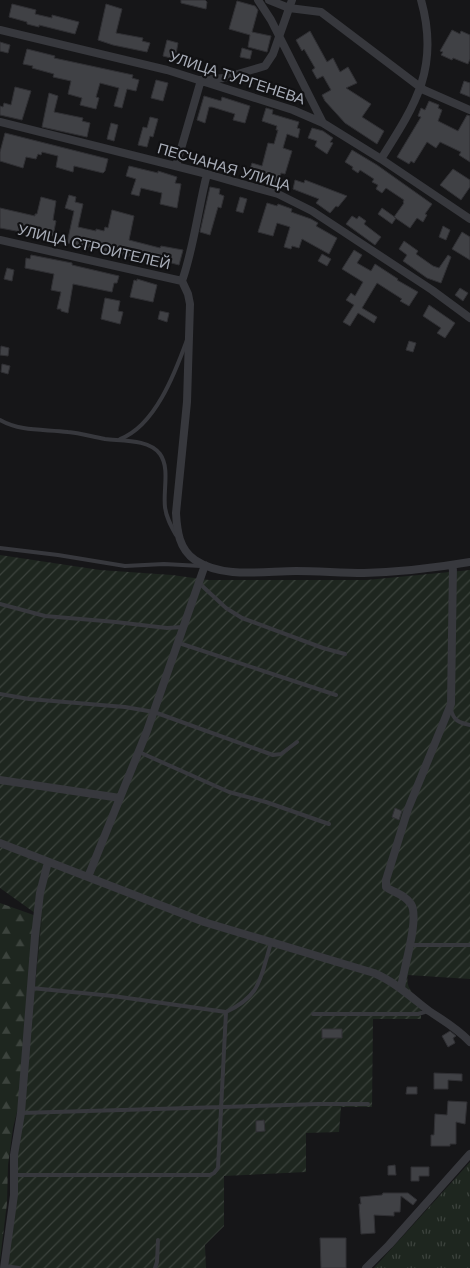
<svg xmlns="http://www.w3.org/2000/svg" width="470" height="1268" font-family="Helvetica,sans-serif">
  <defs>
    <pattern id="grass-tufts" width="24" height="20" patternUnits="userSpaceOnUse" patternTransform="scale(1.25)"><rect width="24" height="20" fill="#1e261f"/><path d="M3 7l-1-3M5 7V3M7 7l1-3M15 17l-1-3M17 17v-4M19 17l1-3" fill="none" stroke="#3c433d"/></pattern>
    <pattern id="forest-firs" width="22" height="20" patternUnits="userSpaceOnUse" patternTransform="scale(1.25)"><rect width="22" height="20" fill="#1e261f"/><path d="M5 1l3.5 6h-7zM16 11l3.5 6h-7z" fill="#3c433d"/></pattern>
    <pattern id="garden-furrows" width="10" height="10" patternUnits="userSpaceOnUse" patternTransform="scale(1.25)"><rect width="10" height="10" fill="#1e261f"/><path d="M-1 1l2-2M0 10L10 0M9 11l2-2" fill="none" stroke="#3c433d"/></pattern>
  </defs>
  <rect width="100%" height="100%" fill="#161618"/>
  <path fill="url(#grass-tufts)" d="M470 1162V1268H374Z"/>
  <path fill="url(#forest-firs)" d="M0 903 42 918 20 1100 13 1128 8 1165 7 1203 0 1260Z"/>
  <path fill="url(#garden-furrows)" d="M0 555 100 570 172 575 209 580H367L470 570V979L408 975C405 988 413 993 421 1002V1019H373L372 1107H341L339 1132 306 1133V1172L224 1176V1226L205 1245 206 1268H8L17 1156 42 918 0 888Z"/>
  <path fill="#404145" stroke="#303034" d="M181 0H205L207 2 206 9 181 3Z
    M237 1 255 6 258 10 252 32 271 36 267 52 248 47 250 35 229 29Z
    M12 4 36 10 35 14 52 18V15L79 22 75 34 39 25V27L27 24V22L9 17Z
    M106 4 122 9 116 33 143 38 142 41 150 43 147 52 113 45 98 40Z
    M452 30 460 34 461 31 470 35V59L468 64 453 58 452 60 441 55 443 52 440 51Z
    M310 31 327 62 333 58 340 72 348 67 357 83 346 88 371 104 362 117 384 131 377 144 345 123 325 101 322 95 331 90 323 76 317 79 312 70 315 68 304 49 302 51 296 40Z
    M167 40 178 43 176 54H172L171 58 163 56Z
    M0 42 10 45 8 53 0 51Z
    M242 48 252 51 250 59 240 57Z
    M27 49 55 56 54 58 133 75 132 78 139 80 136 91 127 89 122 108 114 106 119 88 100 83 96 97 99 98 96 109 80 105 82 98 68 94 71 81 53 77 54 74 32 68 33 66 23 64Z
    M156 80 168 83 163 101 151 98Z
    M464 81 470 83V97L460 93Z
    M15 87 31 91 22 120 0 115V106L3 107 4 103 11 105Z
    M49 93 58 96 54 112 83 118 82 121 90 123 87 137 42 127Z
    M204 96 221 101 222 97 250 106 245 123 233 120 235 114 212 107H209L205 123 197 120Z
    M429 101 439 105 438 108 442 110 438 121 458 131 467 115 470 116V162L459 155 461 152 440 142 436 148 427 142 414 163 411 161 409 164 397 157 421 117 418 116 421 108 425 110Z
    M266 108 273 110 272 114 299 122 297 128 300 129 298 138 287 134 283 148 292 151 285 174 281 173 279 183 248 175 252 163 262 166 268 143 274 144 278 130H276L277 126 262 121Z
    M150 117 158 119 153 137 150 136 147 147 138 145 143 127 147 128Z
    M111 123 118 125 114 141 107 139Z
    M312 128 323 131 333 138 330 142 333 143 327 154 315 146 317 141 308 138Z
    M5 133 108 159 105 171 103 173 74 166 73 172 56 167 58 156 42 152 41 155 38 154 36 159 26 157 23 168 0 161V152Z
    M352 150 377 165 432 204 425 214 427 215 423 222 417 218 410 228 394 217 404 203 403 202 404 200 386 188 382 193 376 189 378 185 372 182 374 179 360 170 358 173 352 169 353 167 345 162Z
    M129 166 158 173V171L177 177 175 183 181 184 177 208 160 204 162 193 141 188 139 196 131 194 136 179 126 176Z
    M453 169 470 180V187L461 200 440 185Z
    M295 180 304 183 305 180 347 196 338 207 336 206 330 213 316 203 319 199 293 189Z
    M210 187 220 189 219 194 224 196 221 208 218 207 210 235 200 232Z
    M69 195 76 197 75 202 83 204 78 227 96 231V229L104 231 105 227 108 228 112 210 134 216 129 240 160 248 161 246 183 250 179 265 160 260 159 263 67 243 74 211 65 208Z
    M41 197 56 201 53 220 56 221 53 236 48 235V237L0 228V208L35 216V214H37Z
    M240 197 247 199 243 213 236 211Z
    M267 203 277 206 278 204 292 209 291 212 311 219 318 223 316 226 337 238 329 254 302 239 299 248 292 246 291 249 284 247 290 227 277 223 273 236 258 232Z
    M382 208 396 218 392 224 378 214Z
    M352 216 357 219 359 216 366 221 364 224 381 237 375 245 346 224Z
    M443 226 450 230 446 240 439 237Z
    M462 232 470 237V260L452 249Z
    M404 241 418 251 416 254 433 266 439 268 448 255 451 257 441 283 427 278 403 261 407 255 399 249Z
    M354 250 362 255 357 263 371 271 375 264 398 279 397 280 418 292 409 306 400 301 402 299 377 283 362 308 377 317 374 323 358 313 350 326 343 322 354 305 346 300 351 293 355 296 363 282 342 269Z
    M322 254 331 259 327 266 318 261Z
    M31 255 72 263V265L119 276 117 283H114L112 292 73 284 68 313 61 311V309H57L61 292 51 290 54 274 25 268 26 258 30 259Z
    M7 268 14 270 12 281 4 279Z
    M137 279 157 285 153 302 130 297 134 280 137 281Z
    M460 288 468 293 463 301 455 295Z
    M105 298 120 301 118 311 123 312 120 324 101 319Z
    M429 305 455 323 445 338 437 333 441 328 423 316Z
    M160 311 169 313 167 322 158 319Z
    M409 341 416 343 413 352 406 350Z
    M1 346 9 348 8 356 0 355Z
    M2 364 10 366 8 374 1 372Z
    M395 808 402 811 399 820 392 817Z
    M322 1029H342V1038H322Z
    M450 1031 456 1036 453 1038 455 1043 448 1047 442 1036Z
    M434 1073 462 1074V1081L448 1080V1089H434Z
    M407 1087H417V1094H406Z
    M448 1101 467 1102 465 1124 456 1122V1144H450V1146H431V1135H434L435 1114 447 1115Z
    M264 1120 265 1131 256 1132V1121Z
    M395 1165 396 1175H388V1166Z
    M411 1167H429V1176H419V1181H411Z
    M383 1193H408L417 1200 413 1205 401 1196 400 1212H394V1216L374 1215 375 1233 361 1234 359 1204H361L360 1197 382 1195Z
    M320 1238H346V1268H321Z"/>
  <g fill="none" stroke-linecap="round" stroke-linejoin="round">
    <path stroke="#37383d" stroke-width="4" d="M0 420C21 432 45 429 68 432 80 433 93 437 105 439 122 441 149 439 160 454 170 468 163 490 165 507 166 517 171 526 176 535
      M120 439C155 426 175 373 187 340
      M0 548 58 555 125 566 164 564 201 566
      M199 583 226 608 242 618 323 648 345 654
      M0 604 45 616 116 622 167 628 183 627
      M179 643 336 695
      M0 694 29 699 125 707 154 712 273 755 281 754 297 742
      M451 709C453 720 459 723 470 725
      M139 752 229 792 266 802 329 824
      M410 945H470
      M31 988 113 996 226 1012
      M313 1014H418L428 1011
      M21 1113 318 1104H368
      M14 1175H210L214 1173 218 1168 226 1012C262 995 260 978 271 943
      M4 1266 19 1268
      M155 1268 157 1262 158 1240"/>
    <path stroke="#37383d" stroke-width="8" d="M258 0 271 20 323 123
      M269 0 289 8 321 12 424 90 470 110
      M0 30 167 70 293 110 323 123 381 159 470 219
      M0 122 207 174 278 194 312 211 432 290 470 318
      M381 159C416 104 440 67 421 0
      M176 166 201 80 224 78 265 66 273 54 292 0
      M207 174C198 209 194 247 182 281L188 294 190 304 187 402 176 513C177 531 179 549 195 560 223 579 265 571 296 571 319 571 341 573 364 573 400 572 435 568 470 562
      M0 240 182 281
      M0 780 120 798
      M0 843 204 922 374 973C395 982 411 997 429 1011 444 1021 457 1028 470 1042
      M88 877 147 731 205 565
      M401 988C403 970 420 918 411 904 406 896 397 893 389 889L386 887V880L408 809 451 704 453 565
      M4 1268 14 1195V1155L21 1113 35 936 40 893 48 862
      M366 1268 389 1245 470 1154"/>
  </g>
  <g text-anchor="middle" stroke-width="4.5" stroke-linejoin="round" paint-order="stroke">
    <g font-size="15" fill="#a8adb8" stroke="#111113">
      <text transform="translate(237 78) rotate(18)" y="5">УЛИЦА ТУРГЕНЕВА</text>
      <text transform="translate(224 167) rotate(16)" y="5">ПЕСЧАНАЯ УЛИЦА</text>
      <text transform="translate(94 247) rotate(13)" y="5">УЛИЦА СТРОИТЕЛЕЙ</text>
    </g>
  </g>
</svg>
